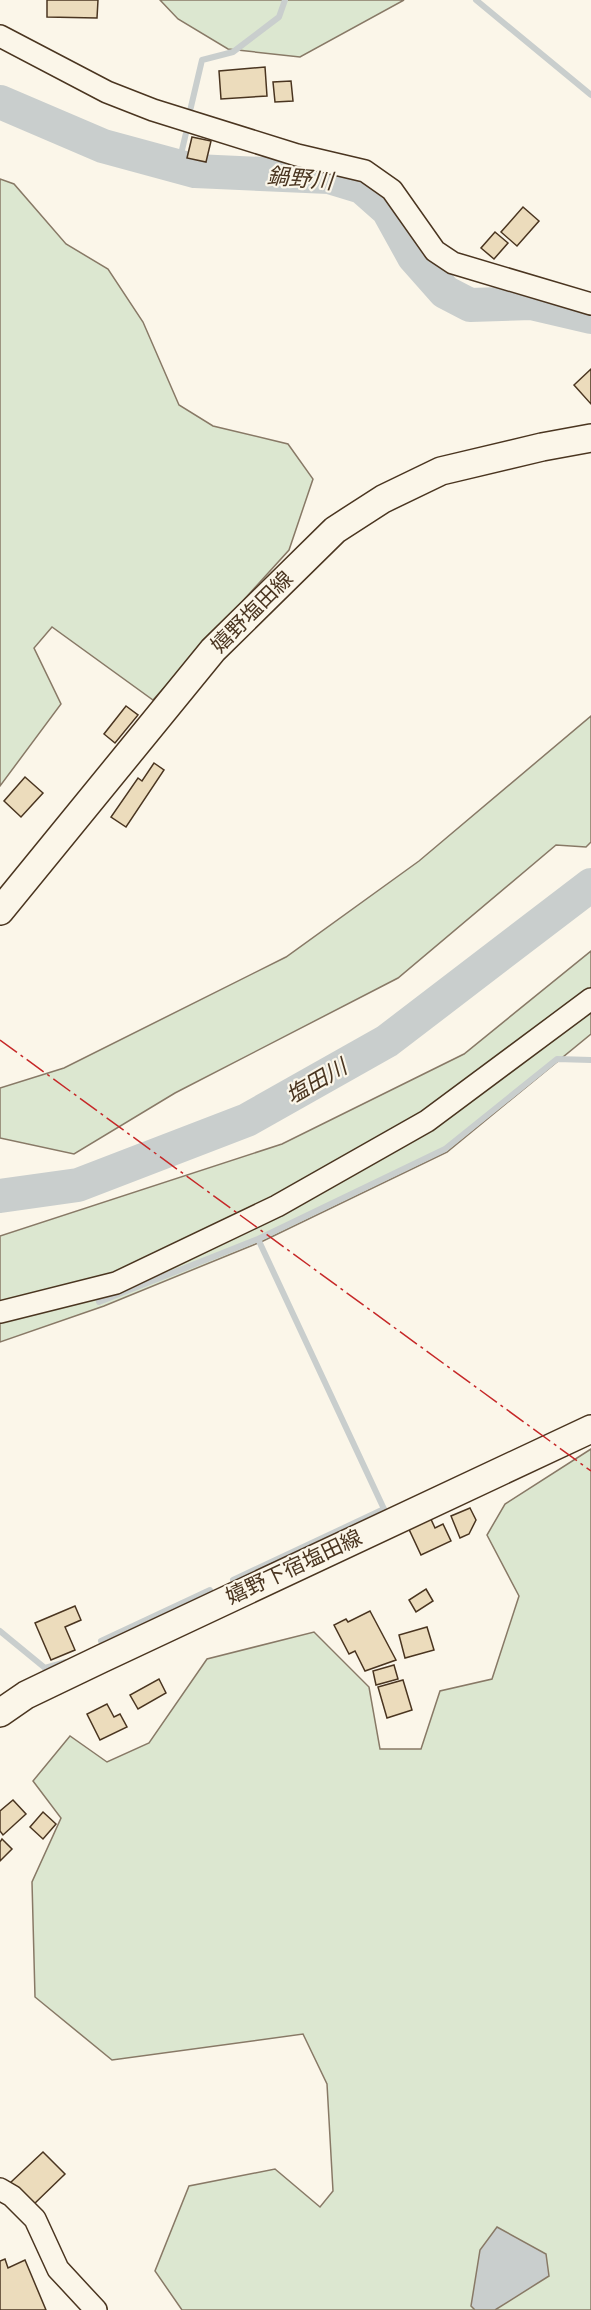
<svg xmlns="http://www.w3.org/2000/svg" width="591" height="2310" font-family="Karla,'Noto Sans JP',sans-serif">
  <rect width="100%" height="100%" fill="#fbf6e9"/>
  <path fill="#dce7d0" stroke="#887966" stroke-width="1.5" d="M160 0H404L300 57 228 49 178 19Z
    M0 179 14 184 66 244 108 269 143 322 179 405 213 426 288 444 313 479 289 550 153 700 52 627 34 648 61 704 0 786Z
    M591 716V842L586 847 556 845 398 978 175 1093 74 1154 0 1138V1088L64 1068 286 957 419 861Z
    M591 951V1034L447 1152 263 1241 104 1306 0 1342V1236L282 1144 464 1054Z
    M591 1449V2310H182L155 2271 189 2186 275 2169 320 2207 333 2191 327 2084 303 2034 112 2060 35 1997 32 1882 61 1818 33 1781 70 1736 107 1762 149 1743 207 1659 314 1632 369 1687 380 1749H421L440 1691 492 1679 519 1596 487 1535 505 1504Z"/>
  <path fill="#c9cecd" stroke="#887966" stroke-width="1.5" d="M497 2227 546 2254 549 2276 495 2310H475L471 2306 480 2250Z"/>
  <g fill="none" stroke-linecap="round" stroke-linejoin="round">
    <path stroke="#c9cecd" stroke-width="6" d="M476 0 591 95
      M190 111 202 60 233 52 279 17 285 0
      M178 167 186 133
      M99 1302 258 1239
      M233 1580 384 1509 258 1239 445 1149 557 1059 591 1060
      M0 1631 45 1668 66 1662
      M101 1641 210 1590"/>
    <path stroke="#c9cecd" stroke-width="34" d="M0 102 103 146 195 171 329 177 362 187 388 210 414 257 445 292 470 305 531 303 591 317
      M0 1196 78 1185 247 1120 387 1041 591 885"/>
  </g>
  <path fill="#ecdcbc" stroke="#4a3520" stroke-width="1.5" d="M47 0H98L97 18 47 17Z
    M265 67 267 96 221 99 219 71Z
    M291 81 293 101 275 102 273 82Z
    M192 137 211 141 206 162 187 158Z
    M523 207 539 221 517 246 501 232Z
    M495 232 508 243 494 259 481 248Z
    M591 369V404L574 385Z
    M126 706 138 715 115 743 104 734Z
    M154 763 164 770 126 827 111 817 138 778 142 781Z
    M25 777 43 793 21 817 4 801Z
    M470 1508 476 1520 469 1534 460 1538 451 1516Z
    M429 1515 435 1528 443 1524 451 1541 421 1555 407 1525Z
    M426 1589 433 1601 416 1612 409 1600Z
    M75 1606 81 1620 65 1627 75 1650 51 1660 35 1623Z
    M370 1611 396 1660 365 1671 355 1651 349 1654 334 1625 346 1619 348 1622Z
    M427 1627 434 1650 405 1658 399 1635Z
    M394 1665 398 1679 376 1685 373 1671Z
    M159 1679 166 1693 138 1709 130 1695Z
    M403 1680 412 1710 387 1718 378 1687Z
    M107 1704 114 1717 120 1714 127 1727 100 1740 87 1714Z
    M13 1800 26 1814 3 1835 0 1831V1811Z
    M43 1812 56 1824 43 1839 30 1827Z
    M2 1839 12 1849 0 1861V1842Z
    M43 2152 65 2174 32 2206 10 2183Z
    M5 2259 8 2268 25 2260 46 2310H0V2261Z"/>
  <g fill="none" stroke-linecap="round" stroke-linejoin="round">
    <g stroke="#4a3520" stroke-width="24">
      <path id="minor" d="M0 36 107 92 153 110 297 155 365 171 392 190 435 251 453 263 591 304
        M0 1312 116 1283 277 1206 427 1121 591 999
        M0 2189 12 2196 35 2219 58 2269 96 2310"/>
    </g>
    <g stroke="#4a3520" stroke-width="30">
      <path id="major" d="M0 911 213 650 335 530 383 499 441 471 542 447 591 438
        M0 1713 26 1695 101 1659 591 1429"/>
    </g>
    <use href="#minor" stroke="#fbf6e9" stroke-width="21"/>
    <use href="#major" stroke="#fbf6e9" stroke-width="27"/>
    <path stroke="#c62828" stroke-width="1.5" stroke-dasharray="21 4.5 3 4.5" stroke-linecap="butt" d="M0 1040 591 1471"/>
  </g>
  <g text-anchor="middle" stroke-width="4.5" stroke-linejoin="round" paint-order="stroke">
    <g font-size="21" fill="#4a3520" stroke="#fbf6e9">
      <text transform="translate(252 612) rotate(-45)" y="7">嬉野塩田線</text>
      <text transform="translate(294 1567) rotate(-25)" y="7">嬉野下宿塩田線</text>
    </g>
    <g font-size="22" font-style="italic" fill="#4a3520" stroke="#fbf6e9">
      <text transform="translate(300 178) rotate(5)" y="8">鍋野川</text>
      <text transform="translate(316 1081) rotate(-30)" y="8">塩田川</text>
    </g>
  </g>
</svg>
